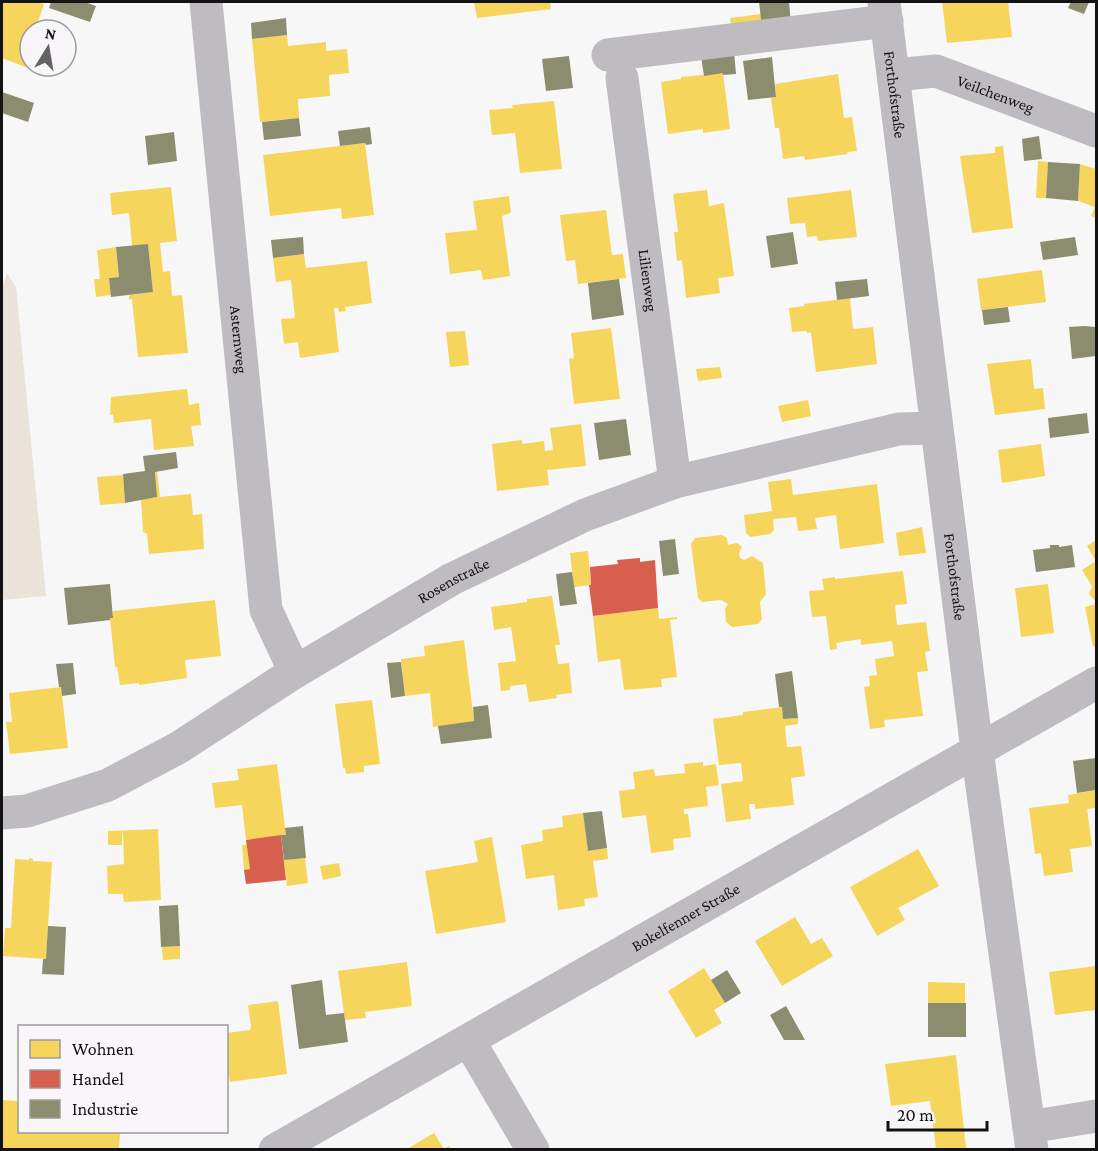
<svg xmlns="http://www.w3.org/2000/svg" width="1098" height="1151" font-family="'Crimson Pro',serif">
  <rect width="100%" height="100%" fill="#f8f7f8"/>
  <path fill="#e9e3d9" d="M7 273 16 287 46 596 2 600V289Z"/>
  <path fill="#f6d55c" d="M2 2H37L44 4 35 30H30V66H34L33 70 2 58Z
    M474 2H550L551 9 477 18Z
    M942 2H1008L1012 37 947 43Z
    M761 14 762 27 732 31 730 18Z
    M287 35 288 46 326 42V51L347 49 349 73 329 75 330 96 298 99 299 118 260 122 252 39Z
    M723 73 730 129 703 133V129L668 134 661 82 681 79V77Z
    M838 74 844 118 852 117 857 151 847 152 848 154 805 160 804 156 783 159 779 128H775L771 98 776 97 775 84Z
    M554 101 562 169 520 173 515 133 492 135 489 110 513 108 512 105Z
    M365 143 374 215 342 219 341 208 270 216 263 155Z
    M1003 146 1013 228 972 233 960 156 995 153V147Z
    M1038 161 1048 162 1046 198H1036Z
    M1080 164 1096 169V218L1091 216 1095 207 1078 201Z
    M171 187 177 241 160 243 163 272 170 271 172 296 182 295 188 353 138 357 132 299 129 300V295L153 292 148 244 132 246 129 213 112 215 110 193Z
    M707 190 709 206 724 203 734 276 718 278 720 293 686 298 682 260 677 261 674 232H678L673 194Z
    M851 190 857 237 818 241 817 236 807 237 805 223 790 224 787 198Z
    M509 196 511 213 502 216 510 276 483 280 481 270 450 274 445 233 477 230 473 201Z
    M606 210 612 255 623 254 626 278 578 284 575 260 566 261 560 215Z
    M116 247 119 277 109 278 111 295 96 297 94 279H100L97 250Z
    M304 254 306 268 367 261 372 303 345 307 346 311 339 312 338 308H334L339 352 300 358 298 342 284 344 281 319 295 318 291 280 276 282 273 258Z
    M1042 270 1046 302 981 310 977 279Z
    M850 298 853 329 873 327 877 364 816 372 811 333H807V331L792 332 789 308 804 306V304Z
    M611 328 620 399 574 404 569 359 574 358 571 333Z
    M465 331 469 365 450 367 446 332Z
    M1031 359 1034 389 1043 388 1045 409 995 415 987 364Z
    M720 367 722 378 698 381 696 369Z
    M187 389 189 405 199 403 201 425 191 426 194 446 154 450 151 419 114 423 113 414 110 415 111 397Z
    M808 400 811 416 782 422 778 406Z
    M581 424 586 466 547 470 549 485 497 491 492 444 522 440V444L544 441 545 451 553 450 550 428Z
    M1041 444 1045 476 1002 483 998 450Z
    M157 471 160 497 191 494 193 515 202 514 204 549 149 554 147 534 143 532 141 499 157 497 155 472Z
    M123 475 125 503 100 505 97 477Z
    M791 479 793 495 877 484 884 543 840 549 836 515 815 518 817 529 798 531 796 517 773 519 774 530 770 534 750 537 746 533 744 515 772 511 768 482Z
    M922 527 926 553 899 556 896 533Z
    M722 535 727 538 728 545 737 543 742 547 739 552 740 558 744 560 752 556 763 563 766 594 760 602 762 619 758 624 732 627 726 622 725 609 728 604 721 600 702 602 698 598 691 544 695 538Z
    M1096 540V602L1089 594 1092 586 1082 570 1096 561 1087 546Z
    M588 551 591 585 574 587 570 553Z
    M903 571 907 604 895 605 897 625 926 622 930 651 925 652 928 671 917 672 923 716 884 720 885 727 870 729 864 687 870 686 869 676 877 675 875 659 894 656 892 641 861 645V639L836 643 837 649 830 650 826 616 812 617 809 591 824 590 822 579 835 577V579Z
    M1048 584 1054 633 1021 637 1015 588Z
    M552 596 560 645H555L558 664 569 663 572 693 556 695 557 698 529 702 526 684 510 686V690L501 691 498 663 516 661 511 627 494 630 491 607 527 602V599Z
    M215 600 221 656 185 660 187 678 139 685V683L120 685 117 667H115L110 618H113V611Z
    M1096 604V646L1093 647 1085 607Z
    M658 608 659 619 677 617V619L670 620 677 677 661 679 662 687 624 690 620 659 598 662 593 616Z
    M464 640 474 721 433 727 430 693 405 696 401 659 425 656 424 646Z
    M61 687 68 748 10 754 6 722H12L9 693Z
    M372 700 380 764 364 766V772L346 774 345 768H343L335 704Z
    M782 707 783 719 798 718V724L785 726 787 747 801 746 805 776 791 778 794 805 755 809V804H749L751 819 726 822 721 784 743 781 741 763 719 765 713 719 743 715V712Z
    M703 762V766L716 764 719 785 706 787 708 806 684 809V814H688L691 837 673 839 674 850 651 853 646 815 622 818 619 791 635 789 633 772 654 769 655 776 685 773 684 764Z
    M277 764 286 835 246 840 242 805 215 808 212 783 239 780 237 769Z
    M1096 790V808L1087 809 1092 846 1070 849 1073 872 1044 876 1041 853 1035 854 1029 808 1069 803 1068 795Z
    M583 813 588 851 607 848 608 859 593 861 598 897 584 899 585 906 558 910 554 875 526 879 521 845 543 841 542 830 563 827 562 816Z
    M158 829 161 900 124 902 123 894H108L107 866 124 864 123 833 122 832V845H108V831Z
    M492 837 506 922 436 934 425 871 478 862 474 841Z
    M242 845H247L250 869 244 870Z
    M918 849 939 886 898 908 905 920 877 936 850 887Z
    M29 858 33 859V861L52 862 46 959 3 956 5 928H11L15 859 29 860Z
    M305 858 308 883 287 886 284 860Z
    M339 863 341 876 323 880 320 866Z
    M795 917 811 944 822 938 833 956 782 986 755 941Z
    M180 946V959L163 960 162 947Z
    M407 962 412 1006 365 1012 366 1018 345 1020 338 971Z
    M1096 966V1010L1055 1015 1049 972Z
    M704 968 725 1003 714 1010 722 1023 696 1038 668 991Z
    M928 982 965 983V1003H928Z
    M278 1001 287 1074 230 1082 226 1053V1033L250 1030 251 1027 248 1005Z
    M956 1055 966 1148 936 1149 930 1101 891 1106 885 1064Z
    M2 1100 20 1101V1132H120L119 1149H2Z
    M434 1133 444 1149 449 1146 451 1149H407Z"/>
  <path fill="#d6604d" d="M640 558V562L655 560 658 608 593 616 589 585H591L590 567 618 564 617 560Z
    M281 835 286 880 246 884 244 870 250 869 246 840Z"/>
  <path fill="#8c8c6e" d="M51 2H85L96 6 90 22 49 8Z
    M759 2H789L791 24 762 27Z
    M1071 2H1089L1084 14 1068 8Z
    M286 18 287 35 252 39 251 23Z
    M734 51 736 74 723 75V73L704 76 701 56Z
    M569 56 573 88 546 91 542 59Z
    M772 57 776 97 748 100 743 61Z
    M2 92 34 103 28 122 2 113Z
    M299 118 301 136 264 140 262 122Z
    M370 127 372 144 366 145 365 143 340 146 338 131Z
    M174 132 177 161 148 165 145 136Z
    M1039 136 1042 159 1024 161 1022 139Z
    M1048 162 1080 164 1078 201 1046 198Z
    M793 232 798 264 771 268 766 236Z
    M303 237 304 254 273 258 271 240Z
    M1075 237 1078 255 1043 260 1040 242Z
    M148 244 153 292 111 297 109 278 119 277 116 247Z
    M619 279 624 315 592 320 588 283Z
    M867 279 869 296 837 300 835 282Z
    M1008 307 1010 322 984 325 982 310Z
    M1084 326 1096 327V356L1072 359 1069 327Z
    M1087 413 1089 433 1050 438 1048 418Z
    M626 419 631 455 599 460 594 423Z
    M176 452 178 468 155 472 157 497 125 503 123 474 145 471 143 456Z
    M675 539 679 574 663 576 659 541Z
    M1050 545H1059V547L1072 545 1075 567 1036 572 1033 550 1050 548Z
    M572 572 577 604 560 606 556 574Z
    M110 584 113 618H110V620L68 625 64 588Z
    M401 662 405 696 391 698 387 663Z
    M73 663 76 694 62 696 61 687H59L56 664Z
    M792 671 798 718 783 719 782 707H779L775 674Z
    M488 705 492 738 441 744 438 726 474 721 473 707Z
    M1096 758V790L1077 793 1073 761Z
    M602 811 607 848 588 851 583 813Z
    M303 826 306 858 284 860 281 835H286L285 828Z
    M178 905 180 946 161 947 159 906Z
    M48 926 66 927 64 975 42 974 43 959H46Z
    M727 970 741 993 725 1003 711 980Z
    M322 980 326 1015 344 1013 348 1042 299 1049 291 985Z
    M928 1003H966V1037H928Z
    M786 1006 805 1040H784L770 1015Z"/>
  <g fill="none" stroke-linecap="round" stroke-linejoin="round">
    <g stroke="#bebcc0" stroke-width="33">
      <path id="s1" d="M206 2 266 610 295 672"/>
      <path id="s2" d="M884 2 977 750 1032 1150"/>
      <path d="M608 55 887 21"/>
      <path id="s3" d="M894 75 936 71 1096 131"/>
      <path id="s4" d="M622 78 675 482"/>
      <path id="s5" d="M2 813 27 811 108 785 178 748 295 672 452 579 585 515 675 482 899 429 936 428"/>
      <path d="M469 1041 533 1150"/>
      <path d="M1029 1127 1096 1116"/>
      <path id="s6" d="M275 1150 1096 683"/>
    </g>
  </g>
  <g text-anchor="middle" stroke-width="6" stroke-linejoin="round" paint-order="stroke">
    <g font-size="16" fill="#141314" stroke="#f8f6f9">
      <text dy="6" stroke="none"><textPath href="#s2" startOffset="93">Forthofstraße</textPath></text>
      <text dy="6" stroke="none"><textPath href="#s3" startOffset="106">Veilchenweg</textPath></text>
      <text dy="6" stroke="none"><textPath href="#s4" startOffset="204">Lilienweg</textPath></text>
      <text dy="6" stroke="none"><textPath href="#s1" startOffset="339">Asternweg</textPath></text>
      <text dy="6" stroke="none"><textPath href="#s2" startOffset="579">Forthofstraße</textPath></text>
      <text dy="6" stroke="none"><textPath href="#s5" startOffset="512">Rosenstraße</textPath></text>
      <text dy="6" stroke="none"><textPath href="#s6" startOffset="472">Bokelfenner Straße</textPath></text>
    </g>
  </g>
  <rect width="1098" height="1151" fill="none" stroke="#141314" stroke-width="6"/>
  <rect x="18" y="1025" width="210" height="108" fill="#f8f6f9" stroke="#9d9b9d" stroke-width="1.5"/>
  <rect x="30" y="1040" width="30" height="18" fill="#f6d55c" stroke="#9d9b9d" stroke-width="1.5"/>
  <text x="72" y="1055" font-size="18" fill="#141314">Wohnen</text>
  <rect x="30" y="1070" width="30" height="18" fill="#d6604d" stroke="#9d9b9d" stroke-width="1.5"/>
  <text x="72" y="1085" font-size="18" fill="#141314">Handel</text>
  <rect x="30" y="1100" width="30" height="18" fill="#8c8c6e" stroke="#9d9b9d" stroke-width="1.5"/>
  <text x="72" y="1115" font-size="18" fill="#141314">Industrie</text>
  <g transform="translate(48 48) rotate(11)"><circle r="28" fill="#f8f6f9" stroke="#9d9b9d" stroke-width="1.5"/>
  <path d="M0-4.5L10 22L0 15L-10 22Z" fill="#646364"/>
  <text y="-9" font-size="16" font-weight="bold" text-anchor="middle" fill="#141314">N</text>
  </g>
  <path d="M888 1121v9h99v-9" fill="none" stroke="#141314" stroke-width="3"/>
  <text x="897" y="1121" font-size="18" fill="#141314" stroke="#f8f6f9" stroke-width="4.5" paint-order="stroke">20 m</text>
</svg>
